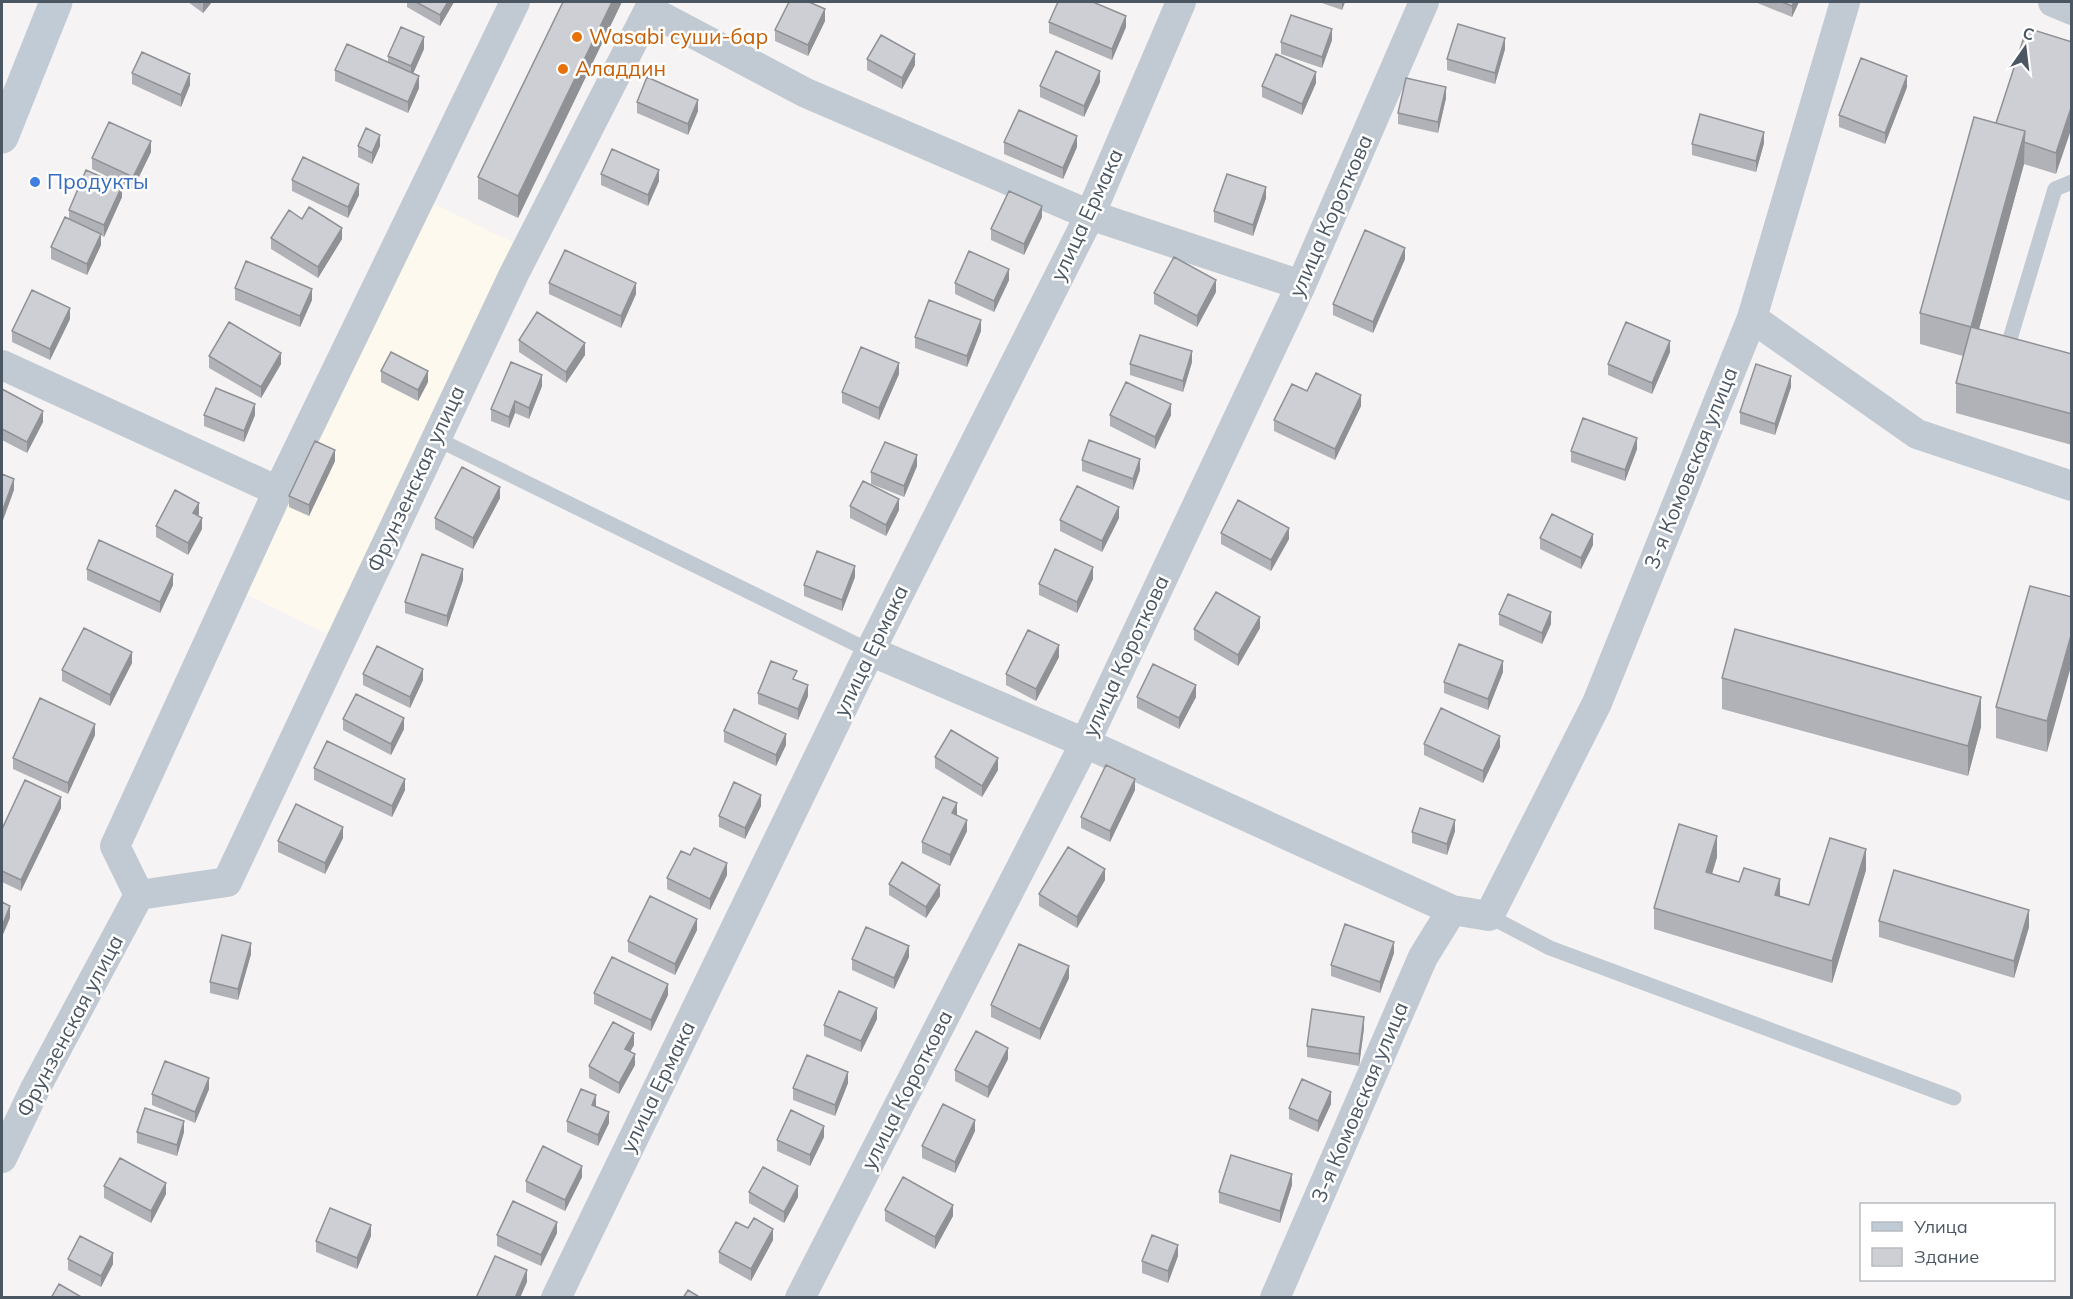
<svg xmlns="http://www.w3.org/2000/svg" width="2073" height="1299" font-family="Mulish,sans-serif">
  <rect width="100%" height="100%" fill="#f5f3f3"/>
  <path fill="#fdf9ef" d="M430 202 516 244 327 634 241 592Z"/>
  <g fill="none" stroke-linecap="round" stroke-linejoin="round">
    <path stroke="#c1cad2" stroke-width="15" d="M2014 351 2007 349 2055 189 2072 182
      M435 438 870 651
      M1489 916 1550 948 1954 1098"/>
    <path stroke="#c1cad2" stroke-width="30" d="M2053 2 2072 10
      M649 10 806 93 1090 215 1301 285
      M1752 318 1917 434 2072 486
      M2 365 278 491
      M870 651 1085 743 1452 910 1489 916 1597 703 1752 318 1845 2
      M139 895 115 846 278 491 515 2
      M2 1158 35 1089 139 895 227 882 514 274 653 2
      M556 1298 870 651 1090 215 1181 2
      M800 1298 1085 743 1301 285 1424 2
      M1275 1298 1423 957 1452 910"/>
    <path stroke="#c1cbd6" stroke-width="33" d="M2 137 56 2"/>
  </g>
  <path fill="#b0b2b7" d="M188 2H212L203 13Z
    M407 2H454L440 26 407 7Z
    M563 2 518 218 478 199V177Z
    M1319 2H1345L1342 10Z
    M1755 2H1799L1792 17Z
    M825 21 808 56 775 41V30Z
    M1049 22 1126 27 1112 60 1049 33Z
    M1332 40 1322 68 1281 54V42Z
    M2072 42 2056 174 2024 164 1979 329 2072 354V445L1956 413V383L1963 356 1920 344V313L1996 123Z
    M424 49 413 74 419 88 408 113 335 81V70L388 62V56Z
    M1505 49 1495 84 1447 70V59Z
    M867 59 915 65 902 89 867 70Z
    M132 73 190 85 181 107 132 84Z
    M1100 82 1084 117 1040 97V86Z
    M1316 83 1302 115 1262 97V86Z
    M1907 87 1885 144 1839 127V115Z
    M1446 98 1438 133 1398 124V113Z
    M637 102 698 111 688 135 637 113Z
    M1004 142 1077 147 1063 179 1004 154Z
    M1764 143 1756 172 1692 155V144Z
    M358 146H380L372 164 358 157Z
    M151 152 133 189 92 169V158Z
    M601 174 659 181 648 206 601 185Z
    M292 180 359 195 348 218 292 191Z
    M122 197 104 237 101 235V245L87 275 51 259V247L69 219V210Z
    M1266 198 1253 236 1214 222V211Z
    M1042 217 1024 255 991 240V229Z
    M302 219 342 239 318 278 271 249V238Z
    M1405 259 1373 333 1333 315V304Z
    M1009 280 994 312 955 294V283Z
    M549 283 636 294 621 328 549 294Z
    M235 288 312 300 300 327 235 300Z
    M1216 292 1197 327 1154 304V293Z
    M70 319 50 360 12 342V331Z
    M981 331 967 367 915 348V337Z
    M519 340 585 355 566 383 519 352Z
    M1670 352 1652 394 1608 375V364Z
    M209 356 281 364 261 398 209 368Z
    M1192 362 1183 392 1130 375V364Z
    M381 371 428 382 418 401 381 382Z
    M899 374 879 420 842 403V392Z
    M542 386 529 419 515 413 509 428 491 421V409Z
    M1791 387 1775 435 1740 424V412Z
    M2 389 43 422 27 453 2 440Z
    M1307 391 1361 406 1335 460 1274 431V420Z
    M204 415H255L244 442 204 426Z
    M1110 415H1171L1155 449 1110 426Z
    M1637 449 1625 481 1571 462V451Z
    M1082 460 1140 470 1133 490 1082 471Z
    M335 461 309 516 289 507V496Z
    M917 466 904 497 871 484V472Z
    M500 498 473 549 435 529V518Z
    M850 506 899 510 886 536 850 518Z
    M199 514 198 516 202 529 188 555 156 537V526Z
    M1119 518 1102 552 1060 531V520Z
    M1221 533 1289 539 1271 571 1221 544Z
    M1540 538 1593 545 1581 569 1540 549Z
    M87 569 173 585 160 613 87 580Z
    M855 577 842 611 804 596V585Z
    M1093 579 1077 613 1039 595V584Z
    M463 580 447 627 405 613V602Z
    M2072 597 2047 752 1996 738V707Z
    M1499 614 1551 624 1542 644 1499 625Z
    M1260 628 1238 666 1194 640V629Z
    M1059 657 1036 701 1006 685V674Z
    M132 663 110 706 62 681V670Z
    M1503 672 1488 710 1444 693V682Z
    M363 674 423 680 410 708 363 685Z
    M1722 678 1981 727 1968 776 1722 709Z
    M797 681 808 696 798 720 758 704V693Z
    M1137 697H1196L1179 729 1137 708Z
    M343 719 404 729 391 755 343 730Z
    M724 731 786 745 776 766 724 742Z
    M95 735 68 794 13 769V758Z
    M1424 744 1500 747 1483 783 1424 755Z
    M935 757 998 770 982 797 935 768Z
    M314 768 405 790 392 817 314 780Z
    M1135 790 1110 842 1081 828V817Z
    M761 806 745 839 719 827V816Z
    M61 808 21 891 2 882V829Z
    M957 815 967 831 950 866 922 853V842Z
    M1455 831 1447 855 1412 843V832Z
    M343 838 325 874 278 852V841Z
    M1717 857 1712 874 1809 905 1866 870 1832 983 1654 929V908Z
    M727 875 710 910 667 889V878Z
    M1105 880 1077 928 1039 906V894Z
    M889 884 940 896 926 918 889 895Z
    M1879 921 2029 927 2014 978 1879 937Z
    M697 930 675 975 628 952V941Z
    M1394 953 1380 993 1331 976V965Z
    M251 954 238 1000 210 993V982Z
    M909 957 894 989 852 970V959Z
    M1069 978 1040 1040 991 1017V1005Z
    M594 993 668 995 651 1031 594 1004Z
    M877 1019 861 1052 824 1036V1025Z
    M1364 1028 1359 1066 1307 1057V1046Z
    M634 1045 630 1052 635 1065 619 1094 589 1078V1066Z
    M1008 1059 988 1098 955 1081V1070Z
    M848 1083 835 1116 793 1100V1088Z
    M209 1089 195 1123 152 1105V1094Z
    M1331 1104 1318 1132 1289 1119V1108Z
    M596 1106 609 1123 598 1146 567 1132V1121Z
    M975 1131 955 1173 922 1158V1146Z
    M137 1132H184L177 1156 137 1143Z
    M824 1137 810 1166 777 1151V1140Z
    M582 1177 565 1211 526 1192V1181Z
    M1292 1185 1280 1223 1219 1203V1192Z
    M104 1186 166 1194 151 1223 104 1198Z
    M749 1192 798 1197 784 1223 749 1203Z
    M885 1210 953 1216 935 1249 885 1221Z
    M748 1228 773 1240 751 1281 719 1263V1252Z
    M557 1233 541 1266 497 1246V1235Z
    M371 1236 357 1269 316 1252V1241Z
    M1178 1256 1168 1283 1142 1273V1261Z
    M68 1259 113 1264 101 1287 68 1270Z"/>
  <path fill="#909195" d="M203 2H212L203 13Z
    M448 2H454L440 26V15Z
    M612 2H622L518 218V196Z
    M1342 2H1345L1342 10Z
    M1794 2H1799L1792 17V6Z
    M825 9V21L808 56V45Z
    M1126 16V27L1112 60V49Z
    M1332 29V40L1322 68V57Z
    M424 37V49L411 78V66Z
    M1505 38V49L1495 84V73Z
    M915 54V65L902 89V78Z
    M1100 71V82L1084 117V106Z
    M1316 72V83L1302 115V104Z
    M190 74V85L181 107V95Z
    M419 76V88L408 113V102Z
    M1907 76V87L1885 144V133Z
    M1446 87V98L1438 133V122Z
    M698 100V111L688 135V124Z
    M2072 105V127L2056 174V153Z
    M2025 131 2024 164 1971 358V327Z
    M1764 132V143L1756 172V161Z
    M380 135V146L372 164V153Z
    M1077 136V147L1063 179V168Z
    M151 141V152L133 189V177Z
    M659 170V181L648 206V195Z
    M359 184V195L348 218V207Z
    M122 186V197L104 237V225Z
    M1266 187V198L1253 236V225Z
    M1042 206V217L1024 255V244Z
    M342 228V239L318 278V267Z
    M101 234V245L87 275V264Z
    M1405 248V259L1373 333V322Z
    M1009 269V280L994 312V301Z
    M1216 280V292L1197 327V316Z
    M636 283V294L621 328V316Z
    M312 289V300L300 327V316Z
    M70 308V319L50 360V349Z
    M981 320V331L967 367V356Z
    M1670 341V352L1652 394V383Z
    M585 343V355L566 383V372Z
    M1192 351V362L1183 392V381Z
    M281 353V364L261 398V387Z
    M899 363V374L879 420V408Z
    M428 371V382L418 401V390Z
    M542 375V386L529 419V408Z
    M1791 376V387L1775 435V424Z
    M1361 395V406L1335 460V449Z
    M515 401V413L509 428V417Z
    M255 404V415L244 442V431Z
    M1171 404V415L1155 449V437Z
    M43 411V422L27 453V442Z
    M1637 438V449L1625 481V470Z
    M335 450V461L309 516V505Z
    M917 455V466L904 497V486Z
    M1140 459V470L1133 490V479Z
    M14 479V490L2 523V512Z
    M500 487V498L473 549V538Z
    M899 499V510L886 536V525Z
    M199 503V514L193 524V513Z
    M1119 507V518L1102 552V541Z
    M202 518V529L188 555V543Z
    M1289 528V539L1271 571V560Z
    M1593 534V545L1581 569V558Z
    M855 566V577L842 611V600Z
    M1093 567V579L1077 613V602Z
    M463 569V580L447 627V616Z
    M173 574V585L160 613V602Z
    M1551 612V624L1542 644V633Z
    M1260 617V628L1238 666V655Z
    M2072 632V663L2047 752V721Z
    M1059 645V657L1036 701V689Z
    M132 652V663L110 706V695Z
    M1503 661V672L1488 710V699Z
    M423 669V680L410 708V697Z
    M808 685V696L798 720V709Z
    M1196 685V697L1179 729V718Z
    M1981 697V727L1968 776V746Z
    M404 718V729L391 755V744Z
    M95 724V735L68 794V783Z
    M786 734V745L776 766V755Z
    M1500 736V747L1483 783V771Z
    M998 758V770L982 797V786Z
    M405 779V790L392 817V806Z
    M1135 779V790L1110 842V831Z
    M761 795V806L745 839V828Z
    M61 797V808L21 891V880Z
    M957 803V815L952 824V813Z
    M967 820V831L950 866V855Z
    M1455 820V831L1447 855V844Z
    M343 827V838L325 874V863Z
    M1717 836V857L1706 893V872Z
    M1866 849V870L1832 983V961Z
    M727 863V875L710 910V899Z
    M1105 869V880L1077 928V917Z
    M1780 879V901L1775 895Z
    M940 885V896L926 918V907Z
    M10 906V918L2 937V926Z
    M2029 910V927L2014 978V961Z
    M697 919V930L675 975V964Z
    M1394 942V953L1380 993V982Z
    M251 943V954L238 1000V989Z
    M909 946V957L894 989V978Z
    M1069 966V978L1040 1040V1029Z
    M668 984V995L651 1031V1020Z
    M877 1008V1019L861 1052V1041Z
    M1364 1017V1028L1359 1066V1054Z
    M634 1033V1045L625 1060V1049Z
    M1008 1048V1059L988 1098V1087Z
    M635 1054V1065L619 1094V1083Z
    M848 1072V1083L835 1116V1105Z
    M209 1078V1089L195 1123V1112Z
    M1331 1092V1104L1318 1132V1121Z
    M596 1095V1107L592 1105Z
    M609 1112V1123L598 1146V1135Z
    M975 1120V1131L955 1173V1162Z
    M184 1121V1132L177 1156V1145Z
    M824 1126V1137L810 1166V1155Z
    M582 1166V1177L565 1211V1200Z
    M1292 1174V1185L1280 1223V1211Z
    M166 1183V1194L151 1223V1211Z
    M798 1186V1197L784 1223V1212Z
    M953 1205V1216L935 1249V1237Z
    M557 1222V1233L541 1266V1255Z
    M371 1225V1236L357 1269V1258Z
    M773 1229V1240L751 1281V1269Z
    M1178 1245V1256L1168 1283V1271Z
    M113 1253V1264L101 1287V1276Z
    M527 1270V1282L520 1298H515Z"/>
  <path fill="#cdcfd5" stroke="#909195" stroke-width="1.5" d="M416 2H448L440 15Z
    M563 2H612L518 196 478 177Z
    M789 2H809L825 9 808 45 775 30Z
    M1058 2H1093L1126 16 1112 49 1049 22Z
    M1782 2H1794L1792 6Z
    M1291 15 1332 29 1322 57 1281 42Z
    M1458 24 1505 38 1495 73 1447 59Z
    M401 27 424 37 411 66 388 56Z
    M2027 28 2072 42V105L2056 153 2024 142 2025 131 1996 123Z
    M881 35 915 54 902 78 867 59Z
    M347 44 419 76 408 102 335 70Z
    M1056 51 1100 71 1084 106 1040 86Z
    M142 52 190 74 181 95 132 73Z
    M1276 54 1316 72 1302 104 1262 86Z
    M1861 58 1907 76 1885 133 1839 115Z
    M647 77 698 100 688 124 637 102Z
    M1406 78 1446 87 1438 122 1398 113Z
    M1019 110 1077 136 1063 168 1004 142Z
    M1700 114 1764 132 1756 161 1692 144Z
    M1974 117 2025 131 1971 327 1920 313Z
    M109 122 151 141 133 177 92 158Z
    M366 128 380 135 372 153 358 146Z
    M612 149 659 170 648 195 601 174Z
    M303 157 359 184 348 207 292 180Z
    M86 170 122 186 104 225 69 210Z
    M1227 174 1266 187 1253 225 1214 211Z
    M1009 191 1042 206 1024 244 991 229Z
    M309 207 342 228 318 267 271 238 289 210 302 219Z
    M65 217 101 234 87 264 51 247Z
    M1365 230 1405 248 1373 322 1333 304Z
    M565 250 636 283 621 316 549 283Z
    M969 251 1009 269 994 301 955 283Z
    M1174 257 1216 280 1197 316 1154 293Z
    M246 261 312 289 300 316 235 288Z
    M32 290 70 308 50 349 12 331Z
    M929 300 981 320 967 356 915 337Z
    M537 312 585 343 566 372 519 340Z
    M229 322 281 353 261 387 209 356Z
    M1626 322 1670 341 1652 383 1608 364Z
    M1971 327 2072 354V414L1956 383Z
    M1140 335 1192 351 1183 381 1130 364Z
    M861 347 899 363 879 408 842 392Z
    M391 352 428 371 418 390 381 371Z
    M511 362 542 375 529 408 515 401 509 417 491 409Z
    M1756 364 1791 376 1775 424 1740 412Z
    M1316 373 1361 395 1335 449 1274 420 1292 384 1307 391Z
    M1126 382 1171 404 1155 437 1110 415Z
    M216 388 255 404 244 431 204 415Z
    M2 389 43 411 27 442 2 429Z
    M1583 418 1637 438 1625 470 1571 451Z
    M1089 440 1140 459 1133 479 1082 460Z
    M315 441 335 450 309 505 289 496Z
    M885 442 917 455 904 486 871 472Z
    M462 467 500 487 473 538 435 518Z
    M2 474 14 479 2 512Z
    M863 481 899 499 886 525 850 506Z
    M1077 486 1119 507 1102 541 1060 520Z
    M175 490 199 503 193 513 202 518 188 543 156 526Z
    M1238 500 1289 528 1271 560 1221 533Z
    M1552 514 1593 534 1581 558 1540 538Z
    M99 540 173 574 160 602 87 569Z
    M1055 549 1093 567 1077 602 1039 584Z
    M817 551 855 566 842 600 804 585Z
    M422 554 463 569 447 616 405 602Z
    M2030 586 2072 597V632L2047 721 1996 707Z
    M1216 592 1260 617 1238 655 1194 629Z
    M1508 594 1551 612 1542 633 1499 614Z
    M84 628 132 652 110 695 62 670Z
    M1735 629 1981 697 1968 746 1722 678Z
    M1028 630 1059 645 1036 689 1006 674Z
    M1459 644 1503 661 1488 699 1444 682Z
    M377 646 423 669 410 697 363 674Z
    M771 661 797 671 793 679 808 685 798 709 758 693Z
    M1153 664 1196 685 1179 718 1137 697Z
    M356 694 404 718 391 744 343 719Z
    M40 698 95 724 68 783 13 758Z
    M1441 708 1500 736 1483 771 1424 744Z
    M734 709 786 734 776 755 724 731Z
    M951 730 998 758 982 786 935 757Z
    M327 741 405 779 392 806 314 768Z
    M1106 765 1135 779 1110 831 1081 817Z
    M25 780 61 797 21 880 2 871V829Z
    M734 782 761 795 745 828 719 816Z
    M943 797 957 803 952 813 967 820 950 855 922 842Z
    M296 804 343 827 325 863 278 841Z
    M1420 808 1455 820 1447 844 1412 832Z
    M1679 824 1717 836 1706 872 1739 882 1744 868 1780 879 1775 895 1809 905 1830 838 1866 849 1832 961 1654 908Z
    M1068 847 1105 869 1077 917 1039 894Z
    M694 848 727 863 710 899 667 878 681 851 690 855Z
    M902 862 940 885 926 907 889 884Z
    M1894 870 2029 910 2014 961 1879 921Z
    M650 896 697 919 675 964 628 941Z
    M2 902 10 906 2 926Z
    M1345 924 1394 942 1380 982 1331 965Z
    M866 927 909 946 894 978 852 959Z
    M222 935 251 943 238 989 210 982Z
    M1019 944 1069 966 1040 1029 991 1005Z
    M612 957 668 984 651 1020 594 993Z
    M839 991 877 1008 861 1041 824 1025Z
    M1312 1009 1364 1017 1359 1054 1307 1046Z
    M613 1022 634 1033 625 1049 635 1054 619 1083 589 1066Z
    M976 1031 1008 1048 988 1087 955 1070Z
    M807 1055 848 1072 835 1105 793 1088Z
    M165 1061 209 1078 195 1112 152 1094Z
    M1302 1079 1331 1092 1318 1121 1289 1108Z
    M581 1089 596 1095 592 1105 609 1112 598 1135 567 1121Z
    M943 1104 975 1120 955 1162 922 1146Z
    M145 1108 184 1121 177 1145 137 1132Z
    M791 1110 824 1126 810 1155 777 1140Z
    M543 1146 582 1166 565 1200 526 1181Z
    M1231 1155 1292 1174 1280 1211 1219 1192Z
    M120 1158 166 1183 151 1211 104 1186Z
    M763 1167 798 1186 784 1212 749 1192Z
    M903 1177 953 1205 935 1237 885 1210Z
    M513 1201 557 1222 541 1255 497 1235Z
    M330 1208 371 1225 357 1258 316 1241Z
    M754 1218 773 1229 751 1269 719 1252 736 1222 748 1228Z
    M1152 1235 1178 1245 1168 1271 1142 1261Z
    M80 1236 113 1253 101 1276 68 1259Z
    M495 1256 527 1270 515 1298H476Z
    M59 1284 83 1298H51Z
    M688 1290 701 1298H683Z"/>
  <g fill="#e8710a" stroke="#fff" stroke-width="2">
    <circle cx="577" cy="37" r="6"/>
    <circle cx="563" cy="69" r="6"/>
  </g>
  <circle fill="#3f7fe0" stroke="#fff" stroke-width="2" cx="35" cy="182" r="6"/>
  <g text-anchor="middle" stroke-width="5" stroke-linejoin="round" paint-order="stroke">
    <g font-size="21" fill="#c56008" stroke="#fff" text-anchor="start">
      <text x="589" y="44">Wasabi суши-бар</text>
      <text x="575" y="76">Аладдин</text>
    </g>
    <g font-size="21" fill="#366cbe" stroke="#fff" text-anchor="start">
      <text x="47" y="189">Продукты</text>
    </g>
    <g font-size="21" fill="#4a5661" stroke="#fff">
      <text transform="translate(1087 215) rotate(-65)" y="7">улица Ермака</text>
      <text transform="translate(1331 216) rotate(-66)" y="7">улица Короткова</text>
      <text transform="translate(1691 468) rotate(-68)" y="7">3-я Комовская улица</text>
      <text transform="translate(416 479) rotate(-65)" y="7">Фрунзенская улица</text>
      <text transform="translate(871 651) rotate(-64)" y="7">улица Ермака</text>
      <text transform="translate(1126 656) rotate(-65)" y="7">улица Короткова</text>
      <text transform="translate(70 1026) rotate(-62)" y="7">Фрунзенская улица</text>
      <text transform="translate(658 1087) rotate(-64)" y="7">улица Ермака</text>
      <text transform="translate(907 1090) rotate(-63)" y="7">улица Короткова</text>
      <text transform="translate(1360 1102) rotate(-67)" y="7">3-я Комовская улица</text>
    </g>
  </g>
  <rect width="2073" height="1299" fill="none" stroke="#4a5661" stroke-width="6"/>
  <rect x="1860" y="1203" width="195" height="78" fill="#ffffff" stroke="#b7bbc0" stroke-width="1.5"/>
  <rect x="1872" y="1222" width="30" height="9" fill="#c1cbd6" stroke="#b7bbc0" stroke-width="1.5"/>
  <text x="1914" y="1233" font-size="18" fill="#4a5661">Улица</text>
  <rect x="1872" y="1248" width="30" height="18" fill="#cdcfd5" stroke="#b7bbc0" stroke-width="1.5"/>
  <text x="1914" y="1263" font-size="18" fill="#4a5661">Здание</text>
  <g transform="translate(2025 48) rotate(14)" stroke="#ffffff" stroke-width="4.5" paint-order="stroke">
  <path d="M0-4.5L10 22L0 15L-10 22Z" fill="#4a5661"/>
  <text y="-9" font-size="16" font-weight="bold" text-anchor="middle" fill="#4a5661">С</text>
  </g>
</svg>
